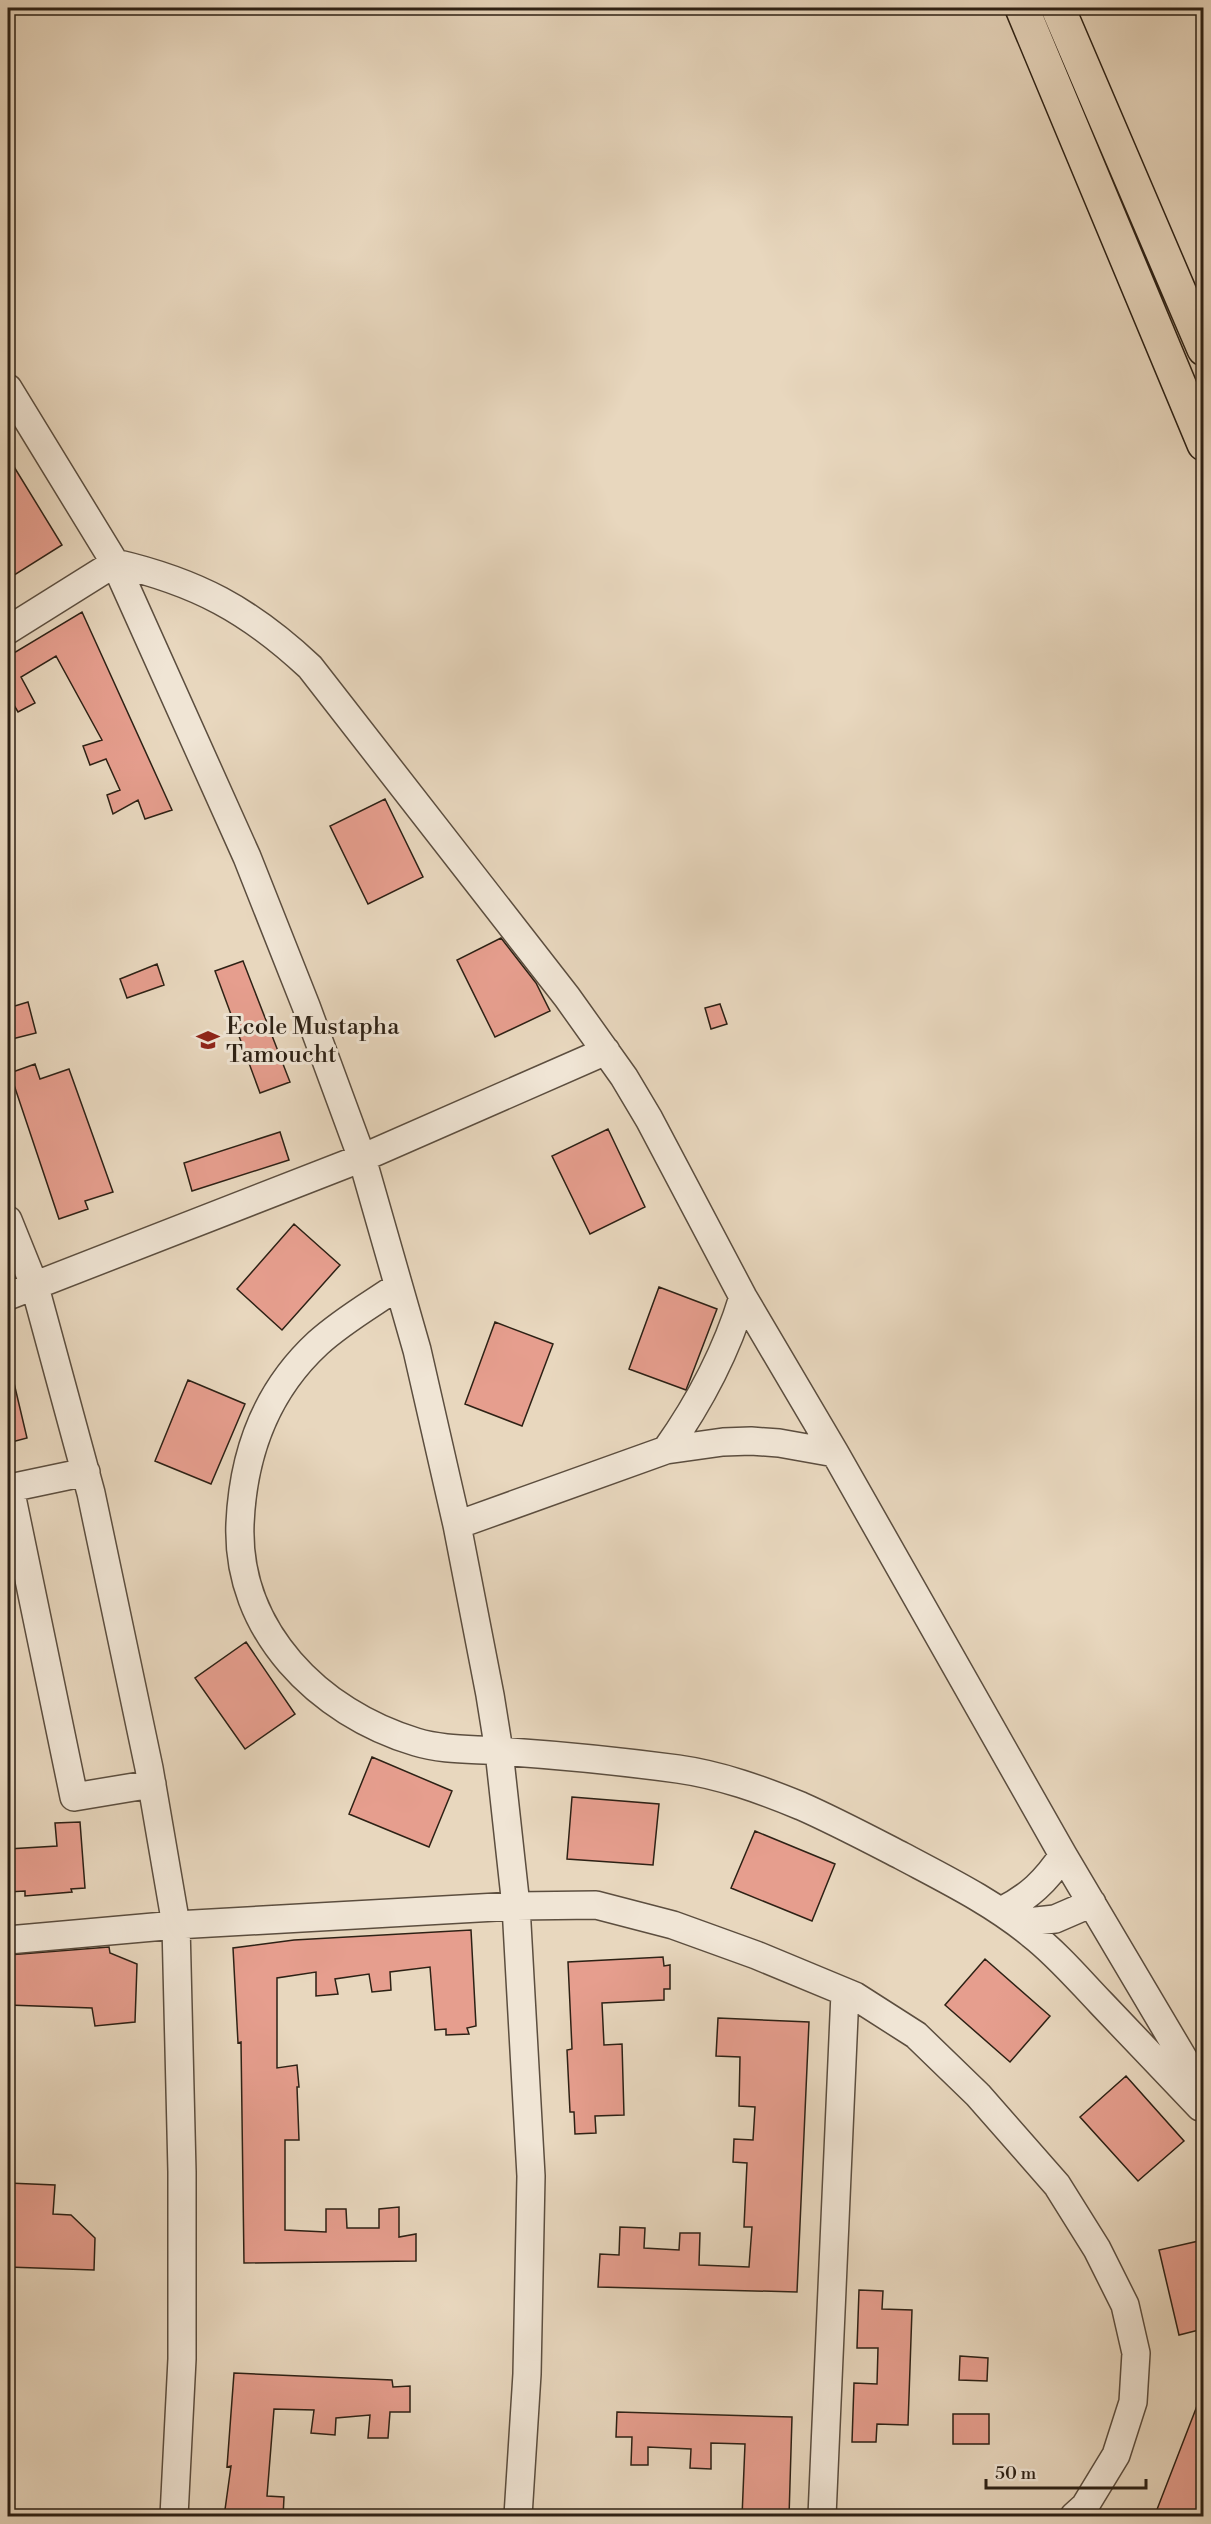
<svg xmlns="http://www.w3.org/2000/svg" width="1211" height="2524" font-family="'Libre Bodoni',serif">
  <rect width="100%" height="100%" fill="#e8d7be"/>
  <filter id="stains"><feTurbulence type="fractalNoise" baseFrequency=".00333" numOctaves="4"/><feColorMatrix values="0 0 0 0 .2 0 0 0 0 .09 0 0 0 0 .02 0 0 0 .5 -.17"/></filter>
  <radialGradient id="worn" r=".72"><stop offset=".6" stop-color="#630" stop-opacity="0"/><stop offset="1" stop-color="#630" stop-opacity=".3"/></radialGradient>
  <path fill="#e69e8e" stroke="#2d2115" stroke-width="1.5" d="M8 457 62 545 8 579Z
    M82 612 172 810 145 819 138 800 113 814 107 795 120 790 106 759 90 765 83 746 102 740 56 656 21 677 35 703 18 712 8 695V654L9 656Z
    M385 799 423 877 368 904 330 826Z
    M501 938 536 983 550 1011 495 1037 457 960Z
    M243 961 290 1082 260 1093 215 971Z
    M157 964 164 985 127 998 120 979Z
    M28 1002 36 1033 8 1040V1008Z
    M720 1004 727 1024 711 1029 705 1008Z
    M35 1064 40 1079 69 1069 113 1192 85 1201 88 1209 59 1219 10 1073Z
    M608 1129 645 1207 590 1234 552 1156Z
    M280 1132 289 1160 192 1191 184 1163Z
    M294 1224 340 1265 282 1330 237 1289Z
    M659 1287 717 1309 686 1390 629 1369Z
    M495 1322 553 1344 522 1426 465 1404Z
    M188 1380 245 1404 211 1484 155 1461Z
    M14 1383 27 1438 8 1443V1384Z
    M246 1642 295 1714 245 1749 195 1678Z
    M372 1757 452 1791 429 1847 349 1814Z
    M572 1797 659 1804 653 1865 567 1859Z
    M80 1822 85 1888 71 1889 72 1892 25 1896V1891L8 1892V1849L57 1846 55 1823Z
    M755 1831 835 1864 812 1921 731 1888Z
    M471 1930 476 2026 467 2028 469 2034 446 2035V2029L435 2030 430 1967 390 1972 391 1990 372 1992 369 1974 335 1979 338 1994 316 1996V1972L277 1978V2068L297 2065 299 2087H297L299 2140H285V2230L326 2232V2209H346L347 2228H379V2209L399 2207V2237L416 2234V2261L244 2263 241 2042 238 2043 233 1948 294 1940Z
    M109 1947 110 1953 137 1964 135 2022 95 2026 92 2008 8 2005V1955Z
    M663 1957 664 1966 670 1965V1989H664V2000L602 2003 604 2045 622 2044 624 2115 595 2116 596 2133 575 2134 574 2112H570L567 2050 572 2049 568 1962Z
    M985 1959 1050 2016 1010 2062 945 2005Z
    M718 2018 809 2022 797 2292 598 2287 600 2254 619 2255 620 2227 645 2228 644 2248 679 2250 680 2233H700L699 2265 749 2267 752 2227H744L747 2163 733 2162 734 2139 753 2140 755 2107 739 2106 740 2057 716 2056Z
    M1126 2076 1184 2141 1138 2181 1080 2117Z
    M8 2183 55 2185 53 2214 71 2215 95 2238 94 2270 8 2267Z
    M1203 2240V2329L1179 2335 1159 2250Z
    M859 2290 883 2291 882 2309 912 2310 908 2425 877 2424 876 2442H852L854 2383 877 2384 878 2348H857Z
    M960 2356 988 2358 987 2381 959 2380Z
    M234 2373 392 2380 393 2387 410 2386V2412H390L388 2438H368L370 2415 336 2418 335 2435 311 2433 314 2410 274 2409 267 2496 284 2497 283 2517H224L231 2466 227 2467Z
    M1202 2393 1203 2517H1167L1156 2512Z
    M617 2412 792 2417 789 2517H742L745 2444 711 2443V2469L690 2468 691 2449 648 2447V2465H631L632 2437H616Z
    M953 2414H989V2444H953Z"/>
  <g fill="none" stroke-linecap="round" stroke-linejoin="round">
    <g stroke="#5c4e3f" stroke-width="30">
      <path id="minor" d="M8 388 115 563 247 857 306 1006 362 1158 417 1350 457 1525 490 1695 499 1751 516 1906 531 2176 527 2374 518 2516
        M8 630 115 563C197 582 249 610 310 667L567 997 624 1077 649 1119 743 1297 835 1453 1063 1855 1204 2093
        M8 1220 35 1287 91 1493 149 1768 176 1925 182 2172V2359L174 2516
        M398 1286C372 1304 342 1321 318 1343 266 1391 243 1454 240 1524 236 1631 319 1713 416 1742 442 1750 471 1749 498 1751 558 1755 619 1761 678 1769 721 1775 762 1790 801 1806 835 1821 869 1839 902 1856 947 1880 992 1902 1031 1934 1057 1954 1078 1979 1101 2003 1134 2038 1167 2072 1200 2107
        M8 1296 362 1158 606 1051
        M666 1450C700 1402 726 1353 743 1297
        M86 1472 10 1488 74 1797 152 1784
        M457 1525 666 1450 723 1442 751 1441 779 1443 835 1453
        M1001 1911C1029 1897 1046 1881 1063 1855
        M1017 1923 1055 1919 1092 1903
        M8 1940 176 1925 516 1906 596 1905 673 1925 756 1955 855 1996 916 2035 978 2095 1057 2185 1097 2249 1125 2305 1136 2353 1133 2402 1116 2455 1085 2506 1074 2516
        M822 2516 845 1993"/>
    </g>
    <g stroke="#2d2115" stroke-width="36">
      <path id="highway" d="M1022 8 1204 444
        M1058 8 1204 349"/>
    </g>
    <use href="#minor" stroke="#f0e5d5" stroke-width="27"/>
    <use href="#highway" stroke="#e8d7be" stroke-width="33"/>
  </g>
  <defs>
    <g id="school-bare" transform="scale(1.8)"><path d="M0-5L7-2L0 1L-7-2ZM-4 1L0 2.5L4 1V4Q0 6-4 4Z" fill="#8f2418" stroke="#f0e5d5" stroke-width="2.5" paint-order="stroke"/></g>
  </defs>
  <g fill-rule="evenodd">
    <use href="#school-bare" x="208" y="1040"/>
  </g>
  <g text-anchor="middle" stroke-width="6" stroke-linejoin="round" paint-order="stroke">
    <g font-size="24" fill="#2d2115" stroke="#f0e5d5" text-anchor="start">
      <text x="226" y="1034">Ecole Mustapha<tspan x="226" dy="28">Tamoucht</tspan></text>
    </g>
  </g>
  <rect width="1211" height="2524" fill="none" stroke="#e8d7be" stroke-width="30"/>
  <rect x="9" y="9" width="1193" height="2506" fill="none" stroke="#2d2115" stroke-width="3"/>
  <rect x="15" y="15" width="1181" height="2494" fill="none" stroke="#2d2115" stroke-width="1.5"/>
  <path d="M986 2479v9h160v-9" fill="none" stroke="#2d2115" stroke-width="3"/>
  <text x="995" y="2479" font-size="18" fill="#2d2115" stroke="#f0e5d5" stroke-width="4.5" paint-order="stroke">50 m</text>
  <rect width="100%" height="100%" filter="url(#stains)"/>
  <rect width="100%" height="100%" fill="url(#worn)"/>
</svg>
